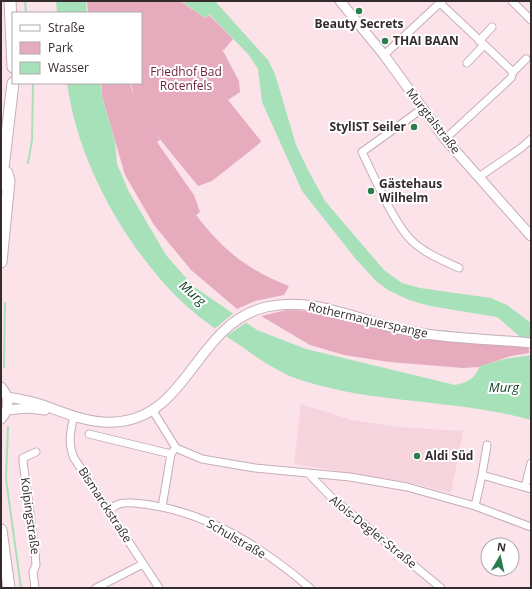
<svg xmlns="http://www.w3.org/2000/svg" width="532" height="589" font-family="'Open Sans',sans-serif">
  <rect width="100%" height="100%" fill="#fce3ea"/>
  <path fill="#f6d4de" d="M301 404 352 420 398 427 463 431 451 493 407 482 294 464Z"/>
  <path fill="#e6acbe" d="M87 1H117L119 13H88Z
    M117 1H180L205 18 209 15 233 39 224 50 222 49 239 81 240 92 228 100 261 141 260 143 212 181 198 186 154 132 160 140 157 142 194 195 200 212 196 215C224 251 246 269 289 286L284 295 255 301 237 309 191 270 154 225 125 175 102 96 101 83H130L134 98 131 83H141V13H119Z
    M287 310C329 310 366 328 407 335 446 342 487 344 526 347L529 349V353L511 356 479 367 463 368 389 362 344 355 310 345 261 316Z"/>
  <path fill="#a6e1b9" d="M56 1H86L87 13H57Z
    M181 1H215L268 60 275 74 296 145 308 170 325 201 384 270 402 283 420 288 491 298 507 305 531 323V346L497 317 430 306 409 300 388 290 376 281 355 258 302 191 262 102 258 69 248 54 209 14 205 18Z
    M67 83H100L102 96 115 142 117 164 129 192 166 255 193 286 257 330 306 349 455 385C469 382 474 379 480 366L505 359 531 355V420C453 398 369 405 292 377 275 370 256 357 241 346 212 328 183 306 161 280 114 225 77 155 67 83Z"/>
  <path fill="#fce3ea" d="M235 312 248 321 224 338 213 330Z"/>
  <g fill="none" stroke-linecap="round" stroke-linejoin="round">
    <path stroke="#a6e1b9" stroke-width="2" d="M25 1 26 13
      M28 163 32 140 33 83
      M4 367 5 303
      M8 427 6 479 21 588"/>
    <g stroke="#c6aeb4" stroke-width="9">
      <path id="minor" d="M512 1 531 20
        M440 3 513 72 511 78 445 139
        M479 41 492 27
        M384 55 442 1
        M467 63 484 45
        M513 72 526 59
        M422 109 362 152C374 176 393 222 411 240 424 253 442 260 459 268
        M479 177 521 148 531 139
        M153 411 176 448 202 459 255 468 350 477 407 487 475 506 531 527
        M74 416C70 432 68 444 74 458L159 588
        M89 434 171 454
        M308 473 331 497 441 588
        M482 475 487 445
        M525 487 531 463
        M475 506 482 475 531 489
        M162 507 171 454 173 451
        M109 510C112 508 116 505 119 504 129 501 140 504 150 505 211 514 264 549 310 588
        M35 588 33 572 36 565 34 542 23 462V458L36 452
        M96 588 143 564"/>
    </g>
    <g stroke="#c6aeb4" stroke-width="11">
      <path id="tertiary" d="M340 1 384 55 445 139 531 236
        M1 387C10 397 10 409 1 419
        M7 397C21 399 35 402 48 407 70 415 92 424 115 422 189 418 195 324 266 307 317 295 365 324 414 332 452 339 492 339 531 343
        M7 410 28 408 45 410"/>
    </g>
    <g stroke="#c6aeb4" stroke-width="13">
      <path id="primary" d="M10 1 13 67
        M1 185 13 83
        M1 262 9 181 7 173
        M1 530 9 588"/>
    </g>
    <use href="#minor" stroke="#fff" stroke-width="7"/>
    <use href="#tertiary" stroke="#fff" stroke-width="9"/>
    <use href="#primary" stroke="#fff" stroke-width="11"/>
  </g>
  <g fill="#2c7d4e" stroke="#fff" stroke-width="1.5">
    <circle cx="359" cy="11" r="4"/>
    <circle cx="385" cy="41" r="4"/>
    <circle cx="414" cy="127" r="4"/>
    <circle cx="371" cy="191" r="4"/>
    <circle cx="417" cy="456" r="4"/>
  </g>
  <g text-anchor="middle" stroke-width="4" stroke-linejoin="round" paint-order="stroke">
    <g font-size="12" font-weight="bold" fill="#342b2d" stroke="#fff" text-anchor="start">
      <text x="359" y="28" text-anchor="middle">Beauty Secrets</text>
      <text x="393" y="45">THAI BAAN</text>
      <text x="406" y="131" text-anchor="end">StylIST Seiler</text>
      <text x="379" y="188">Gästehaus<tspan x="379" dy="14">Wilhelm</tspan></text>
      <text x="425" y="460">Aldi Süd</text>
    </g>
    <g font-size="12" fill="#6c1f3f" stroke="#fff">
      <text x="186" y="76">Friedhof Bad<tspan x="186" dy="14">Rotenfels</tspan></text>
    </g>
    <g font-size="12" fill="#342b2d" stroke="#fff">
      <text transform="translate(433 121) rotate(52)" y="4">Murgtalstraße</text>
      <text transform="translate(368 320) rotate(13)" y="4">Rothermaquerspange</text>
      <text transform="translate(105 505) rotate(57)" y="4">Bismarckstraße</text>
      <text transform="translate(30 516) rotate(82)" y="4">Kolpingstraße</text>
      <text transform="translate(373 532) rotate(39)" y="4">Alois-Degler-Straße</text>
      <text transform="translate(236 539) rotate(30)" y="4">Schulstraße</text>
    </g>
    <g font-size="13" font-style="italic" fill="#144127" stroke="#fff">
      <text transform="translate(193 293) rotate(41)" y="5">Murg</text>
      <text x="504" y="392">Murg</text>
    </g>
  </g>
  <rect width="532" height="589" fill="none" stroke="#342b2d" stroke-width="4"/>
  <rect x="12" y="12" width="130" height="72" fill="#ffffff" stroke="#aeaaab"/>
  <rect x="20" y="25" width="20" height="6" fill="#ffffff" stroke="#aeaaab"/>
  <text x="48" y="32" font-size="12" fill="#342b2d">Straße</text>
  <rect x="20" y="42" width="20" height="12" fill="#e6acbe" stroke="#aeaaab"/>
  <text x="48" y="52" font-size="12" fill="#342b2d">Park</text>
  <rect x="20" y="62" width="20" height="12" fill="#a6e1b9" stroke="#aeaaab"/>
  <text x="48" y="72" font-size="12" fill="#342b2d">Wasser</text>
  <g transform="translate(500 557) rotate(9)"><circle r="19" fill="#ffffff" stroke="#aeaaab"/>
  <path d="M0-3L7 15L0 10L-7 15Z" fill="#2c7d4e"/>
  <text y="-6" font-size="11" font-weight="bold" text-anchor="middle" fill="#342b2d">N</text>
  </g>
</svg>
